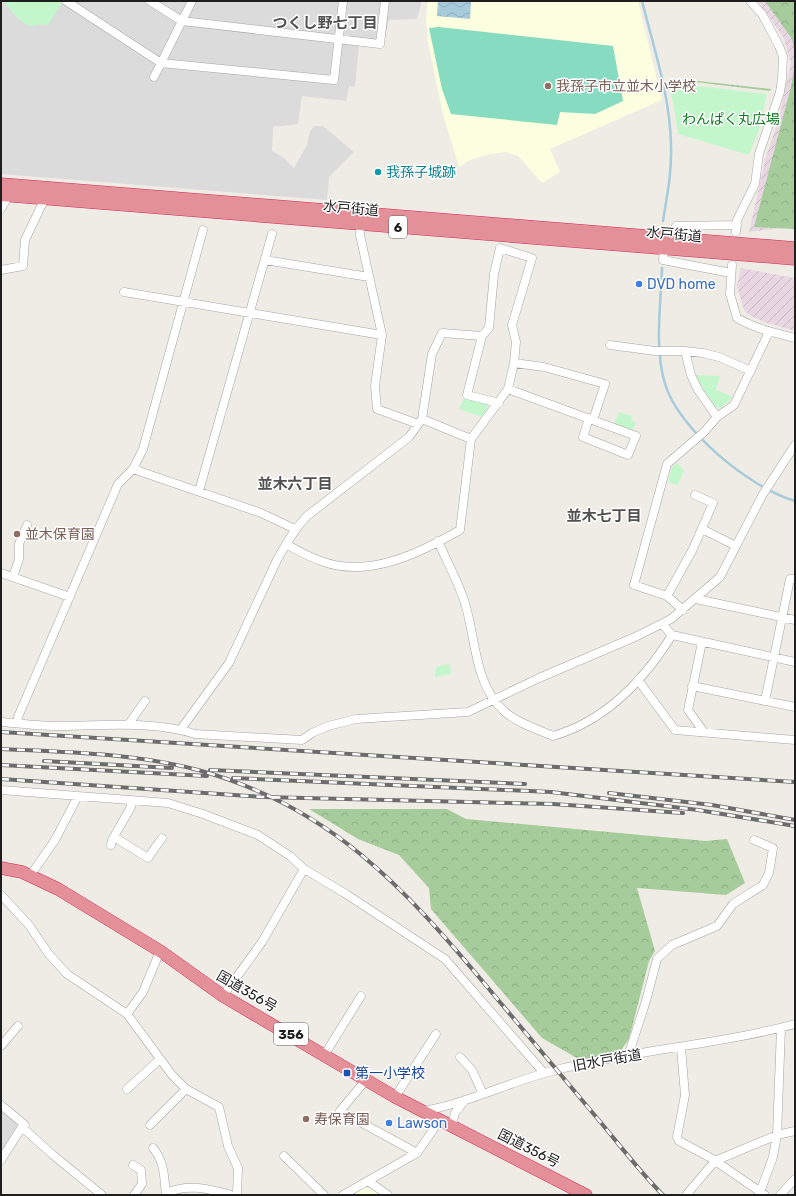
<svg xmlns="http://www.w3.org/2000/svg" width="796" height="1196" font-family="Rubik,'Noto Sans JP',sans-serif">
  <defs>
    <pattern id="industrial-furrows" width="10" height="10" patternUnits="userSpaceOnUse"><rect width="10" height="10" fill="#e8d7e3"/><path d="M-1 1l2-2M0 10L10 0M9 11l2-2" fill="none" stroke="#c7b8c2"/></pattern>
    <pattern id="forest-crowns" width="20" height="18" patternUnits="userSpaceOnUse"><rect width="20" height="18" fill="#a6cc9b"/><path d="M2 6a3 3 0 1 1 6 0M12 15a3 3 0 1 1 6 0" fill="none" stroke="#8eaf85"/></pattern>
    <pattern id="water-waves" width="16" height="10" patternUnits="userSpaceOnUse"><rect width="16" height="10" fill="#a7cbdb"/><path d="M0 5q4-4 8 0t8 0" fill="none" stroke="#8faebc"/></pattern>
  </defs>
  <rect width="100%" height="100%" fill="#efece5"/>
  <path fill="#dcdbdb" d="M1 1H422L417 19 389 20 384 41 359 45 355 87 349 86 346 101 302 96 298 124 273 127 272 151 283 157 294 168 307 145 310 131 315 126H323L354 152 329 177 327 200 1 174Z
    M1 1109 18 1124 1 1154Z"/>
  <path fill="url(#industrial-furrows)" d="M758 1H795V229L786 227 749 232 765 160 779 118 791 63 783 37Z
    M741 268 795 278V331L764 322 751 316 744 310 737 286Z"/>
  <path fill="#fbfedf" d="M428 1H638L662 100 550 149 560 172 542 183 518 156 506 152 490 154 470 160 459 167 444 118 428 43 426 18Z
    M365 1186 379 1194 381 1195H350Z"/>
  <path fill="url(#forest-crowns)" d="M765 1H795V54L792 39Z
    M795 64V229L754 227 791 87Z
    M689 80 771 89 770 91 687 81Z
    M309 809H447L466 819 706 841 727 839 745 883 726 895 637 888 655 951 649 961 629 1039 619 1053 582 1061 542 1038 431 909 429 888 399 855 358 839Z"/>
  <path fill="#c3f7cb" d="M6 1H59L62 3 48 25C41 23 38 26 32 26 21 25 12 11 5 3Z
    M667 79 680 85 684 93 689 91 688 87 690 85 767 94 760 127 749 155 678 134 674 108Z
    M695 375 720 376 716 390 733 397 721 408 715 407Z
    M464 398 487 404 488 409 482 417 459 409Z
    M619 412 632 416 631 420 636 422 633 430 614 424Z
    M677 463 684 470 678 485 668 482 672 467Z
    M450 664 451 674 435 677V670L438 666Z"/>
  <path fill="#86dbc0" d="M439 27 613 46 623 101 595 114 560 112 557 125 451 114 442 89 429 28Z"/>
  <path fill="url(#water-waves)" d="M438 1 471 2 470 19 437 16Z"/>
  <g fill="none" stroke-linecap="round" stroke-linejoin="round">
    <path stroke="#a7cbdb" stroke-width="2.5" d="M642 1C654 49 670 95 671 145 672 171 667 196 663 221
      M662 268C661 305 654 347 665 384 679 430 750 488 795 501"/>
    <g stroke="#a5a5a5" stroke-width="9">
      <path id="minor" d="M66 1 161 63 334 80 343 1
        M150 1 182 21 380 44 385 1
        M154 77 192 1
        M1 209 9 195
        M361 219 360 235 382 335 375 386 377 409 418 424
        M736 232 737 220 755 184 759 154 780 92 782 79 783 56 779 46 762 14 750 1
        M674 238 676 226 737 225
        M664 249 663 260 731 273
        M265 260 369 277
        M732 265 730 294 737 318C756 329 775 333 795 338
        M1 270 23 266 25 240 45 198
        M124 292 382 335
        M482 336 467 395 499 403
        M610 345 655 351H685L703 353 719 357 751 371
        M685 351 691 375 698 390 717 417
        M514 363 544 367 605 384 593 420
        M508 389 636 436 628 455 583 437 589 418
        M422 419 471 439
        M133 469 261 513 295 529
        M199 491 272 234
        M702 529 736 546
        M438 541C447 562 458 581 465 603 476 639 474 684 504 711 515 722 539 730 553 736 605 721 644 680 672 635
        M1 573 70 597
        M13 577 19 559V544L27 525
        M667 596 693 549 713 503 695 495
        M696 599 795 620
        M683 610 667 596 634 585 667 464 704 432 717 417 734 405 769 332
        M662 624 672 635 795 662
        M702 642 688 710 704 732
        M638 680 675 730 795 740
        M692 686 795 707
        M765 701 790 579H795
        M1 722C18 723 36 726 53 726 96 726 154 720 195 734L302 740 312 733 328 726 356 719 468 712 539 678 635 637 671 619 720 577 763 494 795 445
        M17 723 18 717 118 484 133 469 143 449 203 230
        M128 725 145 701
        M181 729 229 663 277 560C286 544 294 530 307 516L409 437 422 419 432 354 442 333 482 336 489 328 494 274 500 248 532 258 512 325 516 342 514 363 508 389 471 439 460 530C420 553 368 579 321 561 309 557 297 550 286 544
        M1 790 168 803 203 814 258 835 290 856 304 869 346 894 445 959 544 1073
        M114 837 148 858 162 838
        M111 845 112 840 131 807V800
        M30 876 55 840 78 796
        M1 895 29 925 48 953 67 974 127 1014 172 1075 186 1089 219 1107 228 1146 238 1168 237 1195
        M223 996 262 942 304 869
        M127 1014 143 992 160 951
        M1 1046 18 1026
        M681 1048 685 1095 677 1137 679 1141 711 1158 765 1195
        M325 1054 361 996
        M628 1056 646 1001 657 959 672 945 717 926 733 904 763 885 769 873 773 848 754 840
        M460 1057 472 1070 483 1094
        M366 1080 340 1111 417 1153
        M127 1089 159 1060
        M395 1097 436 1034
        M1 1105 25 1125 22 1127 53 1155 102 1195
        M423 1111C469 1103 511 1081 556 1070 635 1050 717 1045 795 1024
        M150 1125 186 1089
        M452 1125 455 1113 465 1100
        M153 1148C165 1162 164 1178 166 1195
        M284 1156 324 1195
        M1 1160 22 1127
        M133 1165 141 1170 142 1184 134 1195
        M368 1181 388 1195
        M166 1193C189 1183 208 1189 231 1195
        M687 1194 715 1161 777 1135 795 1131
        M343 1195 417 1153 440 1120
        M759 1195 773 1157 777 1135 781 1028
        M780 1195 795 1179"/>
    </g>
    <g stroke="#d32b58" stroke-width="13">
      <path id="highway" d="M1 184 795 248
        M1 195 795 259
        M1 868 22 872 58 889 160 951 223 996 395 1097 586 1195"/>
    </g>
    <use href="#minor" stroke="#fff" stroke-width="8"/>
    <use href="#highway" stroke="#e39099" stroke-width="12"/>
    <g stroke="#6c6c6c" stroke-width="4">
      <path id="rail" d="M1 732 795 782
        M1 749C67 752 133 753 198 770 330 806 404 887 489 989 525 1032 561 1075 597 1118 619 1144 639 1171 663 1195
        M44 761 172 768
        M1 765 207 776
        M210 770 525 784
        M233 778 551 792 698 810 795 826
        M1 779 263 797 553 804 683 813
        M609 793 712 805 795 820"/>
    </g>
    <use href="#rail" stroke="#fff" stroke-width="2.5" stroke-dasharray="8" stroke-linecap="butt"/>
  </g>
  <g fill="#8d6e63" stroke="#fff" stroke-width="1.5">
    <circle cx="548" cy="86" r="4"/>
    <circle cx="17" cy="534" r="4"/>
    <circle cx="306" cy="1119" r="4"/>
  </g>
  <circle fill="#0f9aa8" stroke="#fff" stroke-width="1.5" cx="378" cy="172" r="4"/>
  <g fill="#3f7fe0" stroke="#fff" stroke-width="1.5">
    <circle cx="639" cy="284" r="4"/>
    <circle cx="389" cy="1123" r="4"/>
  </g>
  <rect fill="#1a4fb4" stroke="#fff" stroke-width="1.5" x="343" y="1069" width="8" height="8" rx="2"/>
  <g text-anchor="middle" stroke-width="3" stroke-linejoin="round" paint-order="stroke">
    <g fill="#fff" stroke="#626262" stroke-width="1">
      <rect x="389" y="216" width="18" height="22" rx="3"/>
      <rect x="274" y="1023" width="34" height="22" rx="3"/>
    </g>
    <g font-size="13" font-weight="bold" fill="#1e1e1e">
      <text x="398" y="232">6</text>
      <text x="291" y="1039">356</text>
    </g>
    <g font-size="14" fill="#785e54" stroke="#fff" text-anchor="start">
      <text x="556" y="91">我孫子市立並木小学校</text>
      <text x="25" y="539">並木保育園</text>
      <text x="314" y="1124">寿保育園</text>
    </g>
    <g font-size="14" fill="#107821" stroke="#fff">
      <text x="731" y="124">わんぱく丸広場</text>
    </g>
    <g font-size="14" fill="#0d838f" stroke="#fff" text-anchor="start">
      <text x="386" y="177">我孫子城跡</text>
    </g>
    <g font-size="14" fill="#1e1e1e" stroke="#fff">
      <text transform="translate(351 208) rotate(5)" y="5">水戸街道</text>
      <text transform="translate(674 234) rotate(5)" y="5">水戸街道</text>
      <text transform="translate(247 991) rotate(30)" y="5">国道356号</text>
      <text transform="translate(607 1060) rotate(-10)" y="5">旧水戸街道</text>
      <text transform="translate(529 1148) rotate(27)" y="5">国道356号</text>
    </g>
    <g font-size="14" fill="#366cbe" stroke="#fff" text-anchor="start">
      <text x="647" y="289">DVD home</text>
      <text x="397" y="1128">Lawson</text>
    </g>
    <g font-size="14" fill="#164399" stroke="#fff" text-anchor="start">
      <text x="355" y="1078">第一小学校</text>
    </g>
    <g font-size="15" font-weight="bold" fill="#515151" stroke="#fff">
      <text x="325" y="28">つくし野七丁目</text>
      <text x="295" y="489">並木六丁目</text>
      <text x="604" y="521">並木七丁目</text>
    </g>
  </g>
  <rect width="796" height="1196" fill="none" stroke="#1e1e1e" stroke-width="4"/>
</svg>
